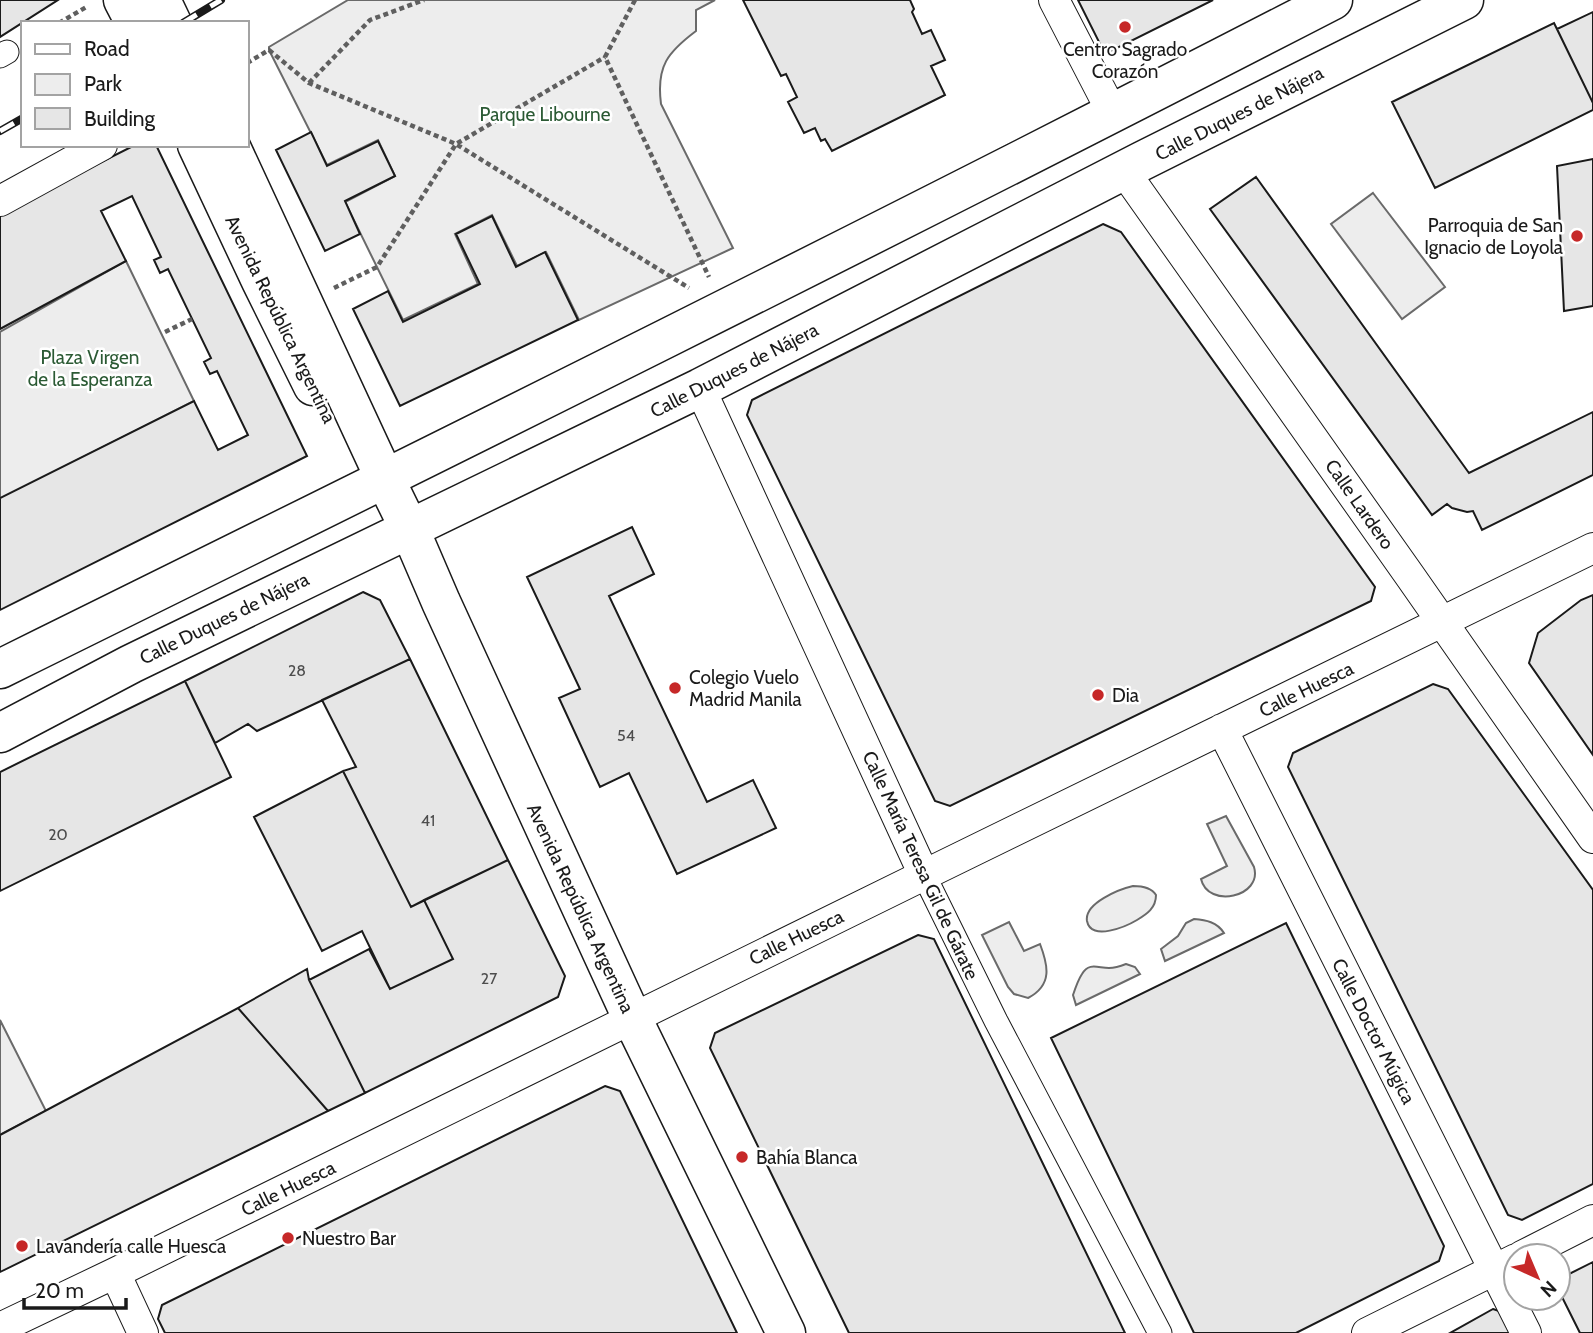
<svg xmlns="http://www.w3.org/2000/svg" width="1593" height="1333" font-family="Cabin,sans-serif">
  <rect width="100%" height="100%" fill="#fff"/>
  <path fill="#ededed" stroke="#6a6a6a" stroke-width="2" d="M348 0H715L696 10V31C668 52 656 66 661 104L733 248 579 320 546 252 517 266 492 215 455 234 478 284 403 320 345 202 395 176 378 140 327 165 269 50V47Z
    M1373 193 1445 287 1402 319 1331 224Z
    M126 261 194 401 0 499V332Z
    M1226 816 1254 867C1263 897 1208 909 1201 879L1227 866 1207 824Z
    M1133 886C1141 886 1151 887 1156 895 1156 908 1147 914 1137 920 1127 926 1091 942 1087 921 1084 903 1120 889 1133 886Z
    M1194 919C1206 920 1217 922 1224 933L1165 961 1161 949 1178 936 1186 923Z
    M1009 922 1024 951 1040 944C1048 965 1053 985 1028 998L1014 994 1008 987 982 935Z
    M1126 964 1135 967 1140 974 1076 1005 1073 995C1075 989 1078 980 1082 974 1089 962 1098 968 1109 968 1114 968 1121 966 1126 964Z
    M0 1020 46 1111 0 1135Z"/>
  <path fill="#e6e6e6" stroke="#1a1a1a" stroke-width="2" d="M0 0H58L0 37Z
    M743 0H910L914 9 912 12 922 34 931 30 945 60 931 66 945 95 832 151 825 139 821 141 815 128 804 133 788 102 797 97 786 74 781 76Z
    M1078 0H1213L1105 54Z
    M1593 12V103L1557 29Z
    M1554 23 1593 103V110L1435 188 1392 102Z
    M311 132 327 166 378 141 395 176 345 201 360 234 325 251 276 150Z
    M135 145H156L307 456 0 610V498L194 401 218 450 248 435 217 371 210 374 204 362 211 358 168 269 160 273 154 260 161 257 132 196 101 211 126 261 0 329V213Z
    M1593 159V306L1564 311 1557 166Z
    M1256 177 1469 473 1593 412V475L1482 530 1473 511 1467 512 1452 508 1447 504 1432 515 1210 209Z
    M492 216 516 267 545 252 578 320 400 406 353 309 388 291 403 322 480 284 456 234Z
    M1103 224 1121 232 1375 587 1371 601 950 806 935 801 747 415 752 400Z
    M632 527 654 574 609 596 707 802 753 780 776 828 677 874 629 773 600 787 559 698 580 689 527 577Z
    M363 592 380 600 410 659 257 731 248 724 215 743 185 681Z
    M1593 595V755L1529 663 1538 633 1581 600Z
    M410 659 508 860 411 907 343 771 356 767 322 700Z
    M185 681 231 777 0 891V772Z
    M1433 684 1448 689 1593 890V1184L1522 1220 1508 1215 1288 767 1293 753Z
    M343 771 411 907 424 900 453 959 390 989 362 931 322 951 254 817Z
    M508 860 565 976 558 997 365 1093 309 980 369 949 390 989 453 959 424 900Z
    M1286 923 1444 1246 1439 1261 1296 1333H1194L1051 1038Z
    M918 935 934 939 1125 1333H849L710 1048 715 1033Z
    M307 969 309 980 365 1093 328 1111 238 1008Z
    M238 1008 328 1111 0 1272V1135Z
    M605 1086 620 1091 737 1333H165L158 1319 162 1305Z
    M1593 1262V1333H1580L1559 1291 1569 1274Z
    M1493 1309 1508 1314 1518 1333H1450Z"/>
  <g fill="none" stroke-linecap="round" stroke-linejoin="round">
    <g stroke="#1a1a1a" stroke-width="25">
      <path id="pedestrian" d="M0 56 7 52
        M924 875 996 1021 1160 1333"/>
    </g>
    <g stroke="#1a1a1a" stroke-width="32">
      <path id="minor" d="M1054 0 1113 114
        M1124 171 1410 576 1593 838
        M0 201 102 145
        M700 388 924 875
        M1222 729 1526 1333
        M1522 1256 1593 1220
        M115 1273 143 1333
        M0 1328 115 1273 924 875 1593 548
        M1367 1333 1516 1259"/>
    </g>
    <g stroke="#1a1a1a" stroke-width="41">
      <path id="secondary" d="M123 0 135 23
        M161 0 172 23
        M197 145 261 281 313 386
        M230 145 385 479 410 530 441 602 632 1018 786 1333"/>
    </g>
    <g stroke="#1a1a1a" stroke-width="41">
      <path id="primary" d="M0 669C446 449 891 228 1333 0
        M0 733 131 664 700 388 1142 161 1464 0"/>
    </g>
    <path stroke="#5f5f5f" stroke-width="4.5" stroke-dasharray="5 3.5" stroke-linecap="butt" d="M635 0 605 57 709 277
      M59 23 88 6
      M247 63 269 50 309 83 456 144 689 288
      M309 83 370 20 424 0
      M334 288 377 267 456 144 605 57
      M165 332 192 319"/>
    <use href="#pedestrian" stroke="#fff" stroke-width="23"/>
    <use href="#minor" stroke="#fff" stroke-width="30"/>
    <use href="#secondary" stroke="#fff" stroke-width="38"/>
    <use href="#primary" stroke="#fff" stroke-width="38"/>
    <g stroke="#1a1a1a" stroke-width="8">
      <path id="rail" d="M183 23 221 0
        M0 131 23 118"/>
    </g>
    <use href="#rail" stroke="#fff" stroke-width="5" stroke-dasharray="16" stroke-linecap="butt"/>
  </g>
  <g fill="#c62828" stroke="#fff" stroke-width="2.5">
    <circle cx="1125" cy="27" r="7"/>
    <circle cx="1577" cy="236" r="7"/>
    <circle cx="675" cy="688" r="7"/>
    <circle cx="1098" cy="695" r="7"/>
    <circle cx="742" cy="1157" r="7"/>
    <circle cx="288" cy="1238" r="7"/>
    <circle cx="22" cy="1246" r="7"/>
  </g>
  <g text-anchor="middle" stroke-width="5" stroke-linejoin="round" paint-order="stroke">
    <g font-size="16" fill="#4d4d4d">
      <text x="297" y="676">28</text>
      <text x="626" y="741">54</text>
      <text x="428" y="826">41</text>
      <text x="58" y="840">20</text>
      <text x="489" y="984">27</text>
    </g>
    <g font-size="19" fill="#1a1a1a" stroke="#fff" text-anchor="start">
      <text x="1125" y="56" text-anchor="middle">Centro Sagrado<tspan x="1125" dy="22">Corazón</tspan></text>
      <text x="1563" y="232" text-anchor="end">Parroquia de San<tspan x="1563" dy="22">Ignacio de Loyola</tspan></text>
      <text x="689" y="684">Colegio Vuelo<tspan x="689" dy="22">Madrid Manila</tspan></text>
      <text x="1112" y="702">Dia</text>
      <text x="756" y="1164">Bahía Blanca</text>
      <text x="302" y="1245">Nuestro Bar</text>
      <text x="36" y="1253">Lavandería calle Huesca</text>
    </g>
    <g font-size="19" fill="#1a1a1a" stroke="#fff">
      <text transform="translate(1239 113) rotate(-27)" y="7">Calle Duques de Nájera</text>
      <text transform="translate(281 319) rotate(64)" y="7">Avenida República Argentina</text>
      <text transform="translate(734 370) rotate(-27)" y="7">Calle Duques de Nájera</text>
      <text transform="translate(1360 504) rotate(55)" y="7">Calle Lardero</text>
      <text transform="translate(224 618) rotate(-26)" y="7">Calle Duques de Nájera</text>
      <text transform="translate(1306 689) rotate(-26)" y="7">Calle Huesca</text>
      <text transform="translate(921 865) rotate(65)" y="7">Calle María Teresa Gil de Gárate</text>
      <text transform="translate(581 908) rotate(65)" y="7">Avenida República Argentina</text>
      <text transform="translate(796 937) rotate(-26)" y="7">Calle Huesca</text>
      <text transform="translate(1374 1031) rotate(63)" y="7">Calle Doctor Múgica</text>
      <text transform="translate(288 1188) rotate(-26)" y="7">Calle Huesca</text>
    </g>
    <g font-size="19" fill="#2b5a34" stroke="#fff">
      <text x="545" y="121">Parque Libourne</text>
      <text x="90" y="364">Plaza Virgen<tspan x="90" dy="22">de la Esperanza</tspan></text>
    </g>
  </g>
  <rect x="21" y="21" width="228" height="126" fill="#ffffff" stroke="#a3a3a3" stroke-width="2"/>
  <rect x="35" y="44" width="35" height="10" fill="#ffffff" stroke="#a3a3a3" stroke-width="2"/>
  <text x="84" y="56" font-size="21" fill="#1a1a1a">Road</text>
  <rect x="35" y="74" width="35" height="21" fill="#ededed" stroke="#a3a3a3" stroke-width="2"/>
  <text x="84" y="91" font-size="21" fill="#1a1a1a">Park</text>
  <rect x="35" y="108" width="35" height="21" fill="#e6e6e6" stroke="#a3a3a3" stroke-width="2"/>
  <text x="84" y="126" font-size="21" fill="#1a1a1a">Building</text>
  <g transform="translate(1537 1277) rotate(136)"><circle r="33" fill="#ffffff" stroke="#a3a3a3" stroke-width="2"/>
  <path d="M0-5L12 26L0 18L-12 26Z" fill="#c62828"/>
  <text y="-10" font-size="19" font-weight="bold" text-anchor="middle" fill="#1a1a1a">N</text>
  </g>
  <path d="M24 1298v10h102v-10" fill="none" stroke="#1a1a1a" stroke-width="3.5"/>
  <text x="35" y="1298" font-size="21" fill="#1a1a1a" stroke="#ffffff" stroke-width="5" paint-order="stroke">20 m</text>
</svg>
